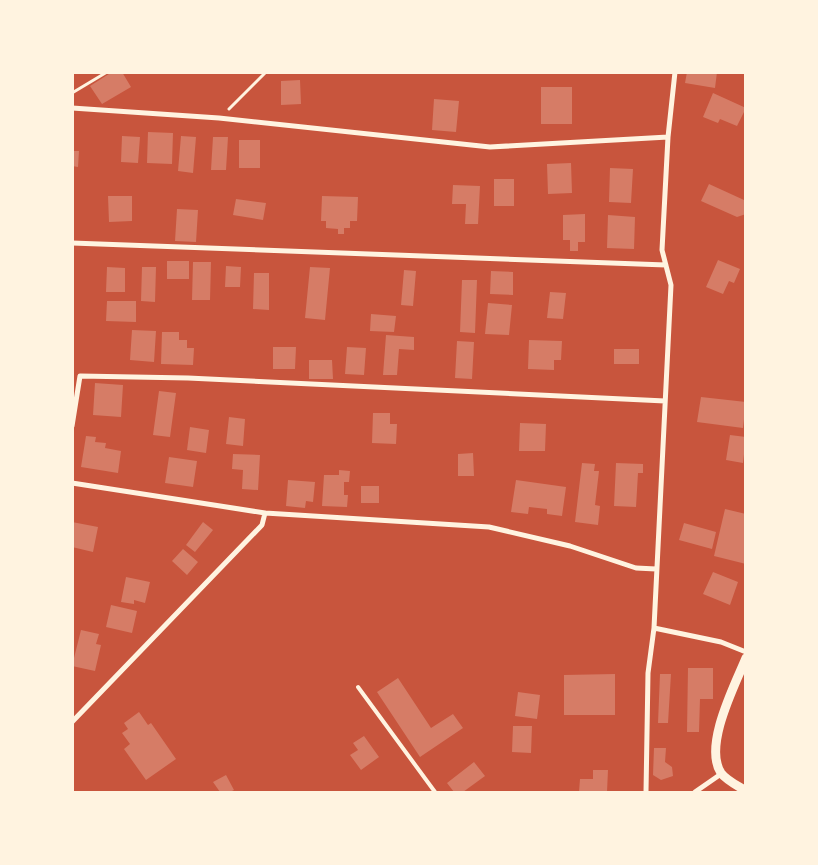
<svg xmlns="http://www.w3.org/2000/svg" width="818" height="865" font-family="'Roboto Serif',serif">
  <rect width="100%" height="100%" fill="#c8553d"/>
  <path fill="#d67c66" d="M112 72H122L131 87 102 104 90 86Z
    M687 72H717L715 88 685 83Z
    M300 80 301 104 281 105V81Z
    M541 87H572V124H541Z
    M713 93 746 108 737 126 720 119 718 123 703 117Z
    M434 99 459 101 456 132 432 130Z
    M148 132 173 133 172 164 147 163Z
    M122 136 140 137 138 163 121 162Z
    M181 136 196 137 193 173 178 171Z
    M213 137H228L226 170H211Z
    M239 140H260V168H239Z
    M72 151H79L78 167 72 166Z
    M571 163 572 193 548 194 547 164Z
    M610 168 633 169 631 203 609 202Z
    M494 179H514V206H494Z
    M709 184 744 200 746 214 737 217 701 201Z
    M453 185 480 186 478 224H465L466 204H452Z
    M108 196H132V221L109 222Z
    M322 196 358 197 357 221H350V228H344V234H338V229L326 228V221H321Z
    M236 199 266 203 263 220 233 215Z
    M177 209 198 210 196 242 175 241Z
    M585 214V242H578V251H570V240H563V215Z
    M608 215 635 217 634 249 607 248Z
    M718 260 740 269 734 283 729 281 723 294 706 287Z
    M167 261H189V279H167Z
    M193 262H211L210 300H192Z
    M226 266 241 267 240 287H225Z
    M107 267 125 268V292H106Z
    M142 267H156L155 302 141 301Z
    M310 267 330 268 325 320 305 318Z
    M404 270 416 271 413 306 401 305Z
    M491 271 513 272V295L490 294Z
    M254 273H269V310L253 309Z
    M462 280H477L475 333 460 332Z
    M550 292 566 293 563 319 547 318Z
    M107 301H136V322L106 321Z
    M488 303 512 305 509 335 485 334Z
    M371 314 396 316 394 332 370 331Z
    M132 330 156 331 154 362 130 360Z
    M162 332H179V340H187V348H194L193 365 161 364Z
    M386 335 414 337V350L399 349 397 375H383Z
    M529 340 562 341 561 360H554V370L528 369Z
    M457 341 474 342 472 379 455 378Z
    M273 347H296L295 369H273Z
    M347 347 366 348 364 375 345 374Z
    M614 349H639V364H614Z
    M309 360H332L333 379H309Z
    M95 383 123 385 121 417 93 415Z
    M159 391 176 393 170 437 153 435Z
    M701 397 746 402 743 428 697 422Z
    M373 413H390V424H397L396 444 372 443Z
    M229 417 245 419 243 446 226 444Z
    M520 423 546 424 545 451H519Z
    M190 427 209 430 206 453 187 450Z
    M730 435 746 437 743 463 726 460Z
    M86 436 96 437 95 442 106 443 105 448 121 451 118 473 81 467Z
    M473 453 474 476H458V454Z
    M233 454 260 455 258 490 242 489 243 470 232 469Z
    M169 457 197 461 193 487 165 483Z
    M582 463 595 464 594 471H599L595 505 600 506 598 525 575 522Z
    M616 463 643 464V473H638L636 507 614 506Z
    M339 470 350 471 349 482H344V495H348L347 507 322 506 324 475H339Z
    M288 480 315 482 313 502 306 501 305 508 286 506Z
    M516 480 566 487 562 516 547 514V509L529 507 528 514 511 512Z
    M361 486H379V503H361Z
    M725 509 746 514V564L714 556Z
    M72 522 98 527 93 552 72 547Z
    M203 522 213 530 195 552 186 545Z
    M684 523 716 532 712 549 679 540Z
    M183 549 198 562 187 575 172 561Z
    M713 572 738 582 730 605 703 594Z
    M126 577 150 582 145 603 134 600V604L121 602Z
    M111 605 137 611 132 633 106 627Z
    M81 630 99 634 96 644 101 645 95 671 72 666Z
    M688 668H713V699H700L699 732H687Z
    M615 674V715H564V675Z
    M660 674H671L668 723H658Z
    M398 678 431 728 453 714 463 728 420 757 377 692Z
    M518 692 540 695 537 719 515 716Z
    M139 712 148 725 151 723 176 759 146 780 124 749 130 744 122 733 128 729 124 723Z
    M513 726H532L531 753 512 752Z
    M364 736 379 757 361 770 350 755 358 750 353 743Z
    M654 748H666L665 762 672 767 673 776 661 780 653 775Z
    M474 762 485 776 463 792H454L447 783Z
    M593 770H608L607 792H579L580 779H593Z
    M226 775 234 790 230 792H220L213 782Z"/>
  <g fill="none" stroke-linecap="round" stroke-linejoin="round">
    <path stroke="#fff3e0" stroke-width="3" d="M72 93 107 72
      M229 109 266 72"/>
    <path stroke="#fff3e0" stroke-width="4" d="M358 687 435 792"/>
    <path stroke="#fff3e0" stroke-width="5" d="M72 108 219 118 490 147 668 137
      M72 243 666 265
      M72 426 80 376 188 378 665 401
      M72 483 265 513 489 527 570 546 636 568 656 569
      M654 628 721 642 746 652
      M72 722 262 525 265 513
      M646 792 648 673 654 628 671 285 662 250 668 137 675 72
      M695 792 721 774"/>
    <path stroke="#fff3e0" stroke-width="9" d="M746 658C735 685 703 746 721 773 726 780 738 786 746 791"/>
  </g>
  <rect width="818" height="865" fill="none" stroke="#fff3e0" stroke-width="148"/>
</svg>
